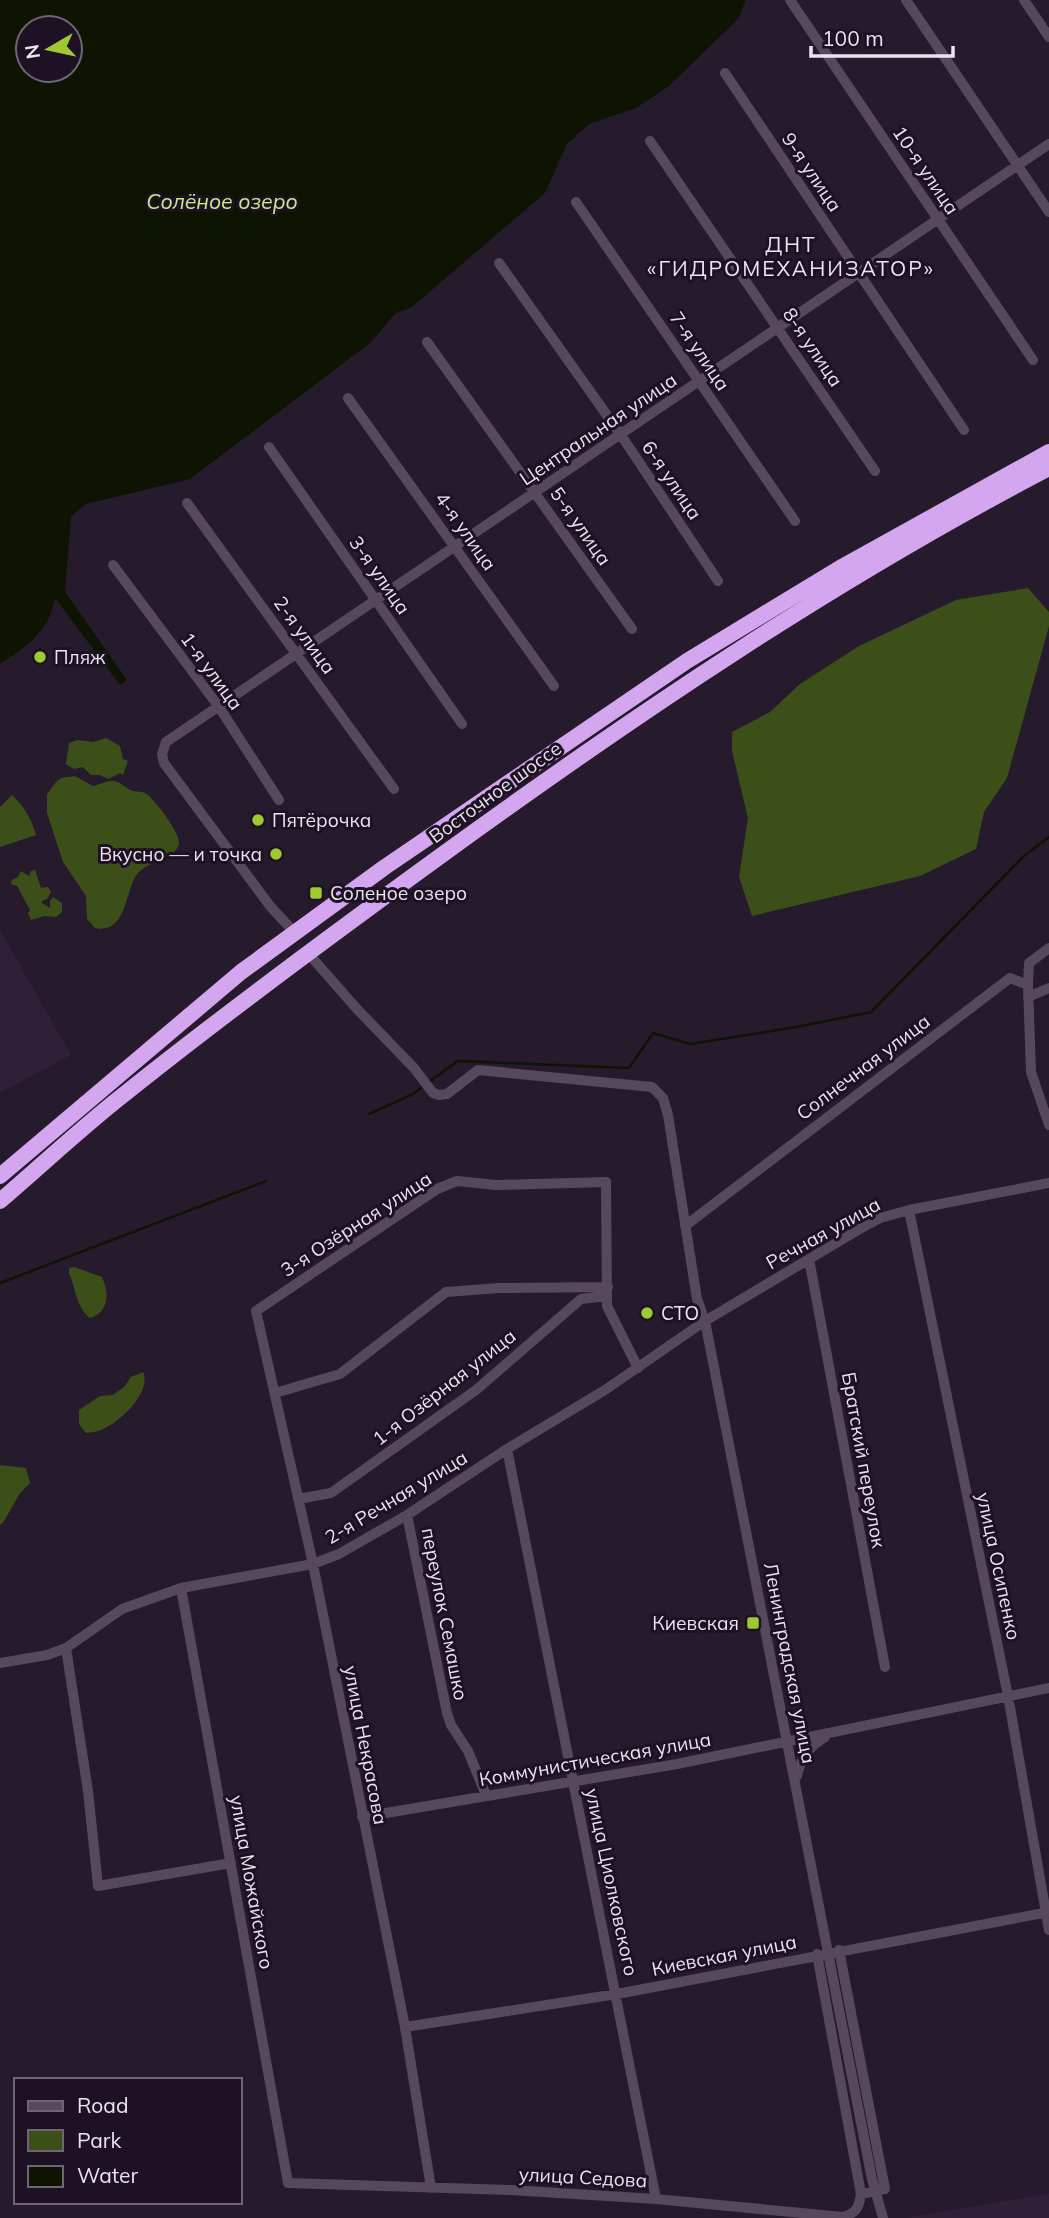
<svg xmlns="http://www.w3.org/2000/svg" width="1049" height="2218" font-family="Mulish,sans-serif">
  <rect width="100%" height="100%" fill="#261b2d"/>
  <path fill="#2f1f37" d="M0 930 71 1055 0 1093Z
    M1049 2193V2218H906Z"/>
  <path fill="#3d4f19" d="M1028 588 1049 612V626L1007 778 984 812 976 849 920 876 752 916 739 877 748 818 732 751V732L770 712 800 684 859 646 956 600Z
    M106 738 120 746 123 759 128 761 123 775 120 773 108 779 100 775H91L83 767 74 769 66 764 69 743 78 740 94 742Z
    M75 776 93 786C100 785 107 780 114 781 121 782 126 789 133 791 139 792 143 791 148 795 156 802 181 834 179 844 174 862 143 860 134 879 125 898 124 934 95 928L87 919 86 896 63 862 47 813V794L56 782 61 778Z
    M12 795C25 807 31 818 36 835L0 847V807Z
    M35 870 41 888 48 887 51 892 47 899 42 901V903L50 908V901L53 897 62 903V912L56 917 45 916 31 920 28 913 30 910 17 886 11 884 12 880 18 877 21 871 29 876 31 871Z
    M74 1267 102 1277C109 1293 110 1311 90 1318 76 1307 76 1289 69 1273V1268Z
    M143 1372C152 1392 120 1422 103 1429 98 1432 92 1432 86 1433L79 1424V1410L100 1396 113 1395 124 1387 131 1377Z
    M0 1465 26 1468 30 1483 20 1493 4 1521 0 1525Z"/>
  <path fill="#0d1402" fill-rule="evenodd" d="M0 0H746L738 19 669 86 636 108 589 124 567 144 545 193 412 307 395 314 370 343 190 479 86 504 71 516 65 592 127 680 120 685 55 598C49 632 27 646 0 664ZM28 28H70V70H28Z"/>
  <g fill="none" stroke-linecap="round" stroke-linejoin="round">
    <path stroke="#0d1402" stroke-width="2.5" d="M430 1081 458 1061 629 1068 653 1033 690 1044 791 1028 871 1012 1024 856 1049 837
      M369 1114 413 1094 425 1085
      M0 1283 266 1181"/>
    <path stroke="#56495d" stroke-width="10" d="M790 0 1033 360
      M906 0 1049 212
      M1024 0 1049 37
      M725 73 964 430
      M650 141 875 471
      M576 202 795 521
      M499 263 621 435 718 581
      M427 342 632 629
      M348 398 554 686
      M269 447 462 724
      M187 503 394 789
      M113 565 219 707 279 800
      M295 933 270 906 164 763 162 754 166 742 1049 144
      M307 952 357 1009 414 1068 433 1093 439 1095 447 1094 478 1070 652 1087 663 1098 668 1115 697 1299 705 1321 872 2179 883 2218
      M1028 985 1031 1072 1049 1125
      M1028 997 1049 988
      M909 1210 1008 1696 1049 1930
      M685 1226 1010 978 1028 985 1029 963 1049 948
      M809 1259 885 1667
      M275 1393 340 1374 446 1292 499 1288 608 1287
      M507 1449 656 2199
      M298 1499 331 1493 476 1390 581 1299 607 1296
      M407 1515 447 1713 451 1725 468 1751 486 1795
      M181 1588 288 2183 510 2190 656 2199 843 2217C856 2213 859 2208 861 2194
      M66 1648 88 1791 98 1886 231 1863
      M0 1663 47 1655 66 1648 122 1609 181 1588 313 1564 339 1554 407 1515 507 1449 605 1390 705 1321 863 1227 880 1218 909 1210 1049 1183
      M797 1776C801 1757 809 1747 825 1737
      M362 1817 677 1764 1049 1688
      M817 1954 861 2194 885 2189 839 1950
      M405 2027 617 1994 1049 1912
      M431 2188 405 2027 313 1564 256 1311 437 1189 457 1181 496 1185 606 1182 607 1306 638 1368"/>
    <path stroke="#d5a6f0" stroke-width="16" d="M0 1176 241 972 385 867 687 661 840 568 1049 452
      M0 1201C41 1166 80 1129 122 1096 228 1011 337 931 446 852 639 712 838 578 1049 468"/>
  </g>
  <g fill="#9dca30" stroke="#1d1123" stroke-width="2.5">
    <circle cx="40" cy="657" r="7"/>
    <circle cx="258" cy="820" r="7"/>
    <circle cx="276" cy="854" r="7"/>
    <rect x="309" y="886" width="14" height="14" rx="3.5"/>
    <circle cx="647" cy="1313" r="7"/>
    <rect x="746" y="1616" width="14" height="14" rx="3.5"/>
  </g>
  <g text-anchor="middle" stroke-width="6" stroke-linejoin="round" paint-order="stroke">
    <g font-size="19" fill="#ebe3f0" stroke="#1d1123">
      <text transform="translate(926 170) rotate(56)" y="7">10-я улица</text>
      <text transform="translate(812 172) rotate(56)" y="7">9-я улица</text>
      <text transform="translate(813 347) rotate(56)" y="7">8-я улица</text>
      <text transform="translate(700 351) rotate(56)" y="7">7-я улица</text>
      <text transform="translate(598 429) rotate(-34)" y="7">Центральная улица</text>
      <text transform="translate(672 480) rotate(56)" y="7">6-я улица</text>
      <text transform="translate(581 526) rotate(55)" y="7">5-я улица</text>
      <text transform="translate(466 531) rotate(55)" y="7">4-я улица</text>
      <text transform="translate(380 575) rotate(55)" y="7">3-я улица</text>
      <text transform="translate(305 635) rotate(54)" y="7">2-я улица</text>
      <text transform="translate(212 671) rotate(54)" y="7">1-я улица</text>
      <text transform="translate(495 792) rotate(-36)" y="7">Восточное шоссе</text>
      <text transform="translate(863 1067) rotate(-37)" y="7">Солнечная улица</text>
      <text transform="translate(356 1224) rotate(-33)" y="7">3-я Озёрная улица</text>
      <text transform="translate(823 1233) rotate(-29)" y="7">Речная улица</text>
      <text transform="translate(444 1387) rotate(-38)" y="7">1-я Озёрная улица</text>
      <text transform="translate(864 1460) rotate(80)" y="7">Братский переулок</text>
      <text transform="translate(396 1497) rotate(-31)" y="7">2-я Речная улица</text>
      <text transform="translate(999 1566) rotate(78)" y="7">улица Осипенко</text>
      <text transform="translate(445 1614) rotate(79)" y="7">переулок Семашко</text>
      <text transform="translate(790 1663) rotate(79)" y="7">Ленинградская улица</text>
      <text transform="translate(366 1745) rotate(79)" y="7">улица Некрасова</text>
      <text transform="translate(595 1759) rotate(-10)" y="7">Коммунистическая улица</text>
      <text transform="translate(252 1882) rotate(80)" y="7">улица Можайского</text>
      <text transform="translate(612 1882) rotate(78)" y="7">улица Циолковского</text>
      <text transform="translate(724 1955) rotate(-11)" y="7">Киевская улица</text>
      <text transform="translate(583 2177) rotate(3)" y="7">улица Седова</text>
    </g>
    <g font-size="19" fill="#ebe3f0" stroke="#1d1123" text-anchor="start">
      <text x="54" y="664">Пляж</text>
      <text x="272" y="827">Пятёрочка</text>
      <text x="262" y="861" text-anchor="end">Вкусно — и точка</text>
      <text x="330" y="900">Соленое озеро</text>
      <text x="661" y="1320">СТО</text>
      <text x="739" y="1630" text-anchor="end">Киевская</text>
    </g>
    <g font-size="21" font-style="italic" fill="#c8eb8b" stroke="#1d1123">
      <text x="222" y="209">Солёное озеро</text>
    </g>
    <g font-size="21" letter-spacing="2" fill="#ebe3f0" stroke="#1d1123">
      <text x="791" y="252">ДНТ<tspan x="791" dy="24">«ГИДРОМЕХАНИЗАТОР»</tspan></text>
    </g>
  </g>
  <rect x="14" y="2078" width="228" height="126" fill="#1d1123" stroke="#6f6575" stroke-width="2"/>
  <rect x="28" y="2101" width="35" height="10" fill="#56495d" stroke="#6f6575" stroke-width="2"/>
  <text x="77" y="2113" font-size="21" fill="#ebe3f0">Road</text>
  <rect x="28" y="2130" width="35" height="21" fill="#3d4f19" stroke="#6f6575" stroke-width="2"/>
  <text x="77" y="2148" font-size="21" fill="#ebe3f0">Park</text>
  <rect x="28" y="2166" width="35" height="21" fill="#0d1402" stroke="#6f6575" stroke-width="2"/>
  <text x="77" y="2183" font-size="21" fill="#ebe3f0">Water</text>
  <g transform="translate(49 49) rotate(261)"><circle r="33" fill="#1d1123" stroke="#6f6575" stroke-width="2"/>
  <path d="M0-5L12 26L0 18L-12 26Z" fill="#9dca30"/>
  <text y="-10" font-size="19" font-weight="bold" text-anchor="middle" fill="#ebe3f0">N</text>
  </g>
  <path d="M811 46v10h142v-10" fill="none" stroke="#ebe3f0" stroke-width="3.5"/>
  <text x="822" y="46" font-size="21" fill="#ebe3f0" stroke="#1d1123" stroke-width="5" paint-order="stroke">100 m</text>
</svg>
